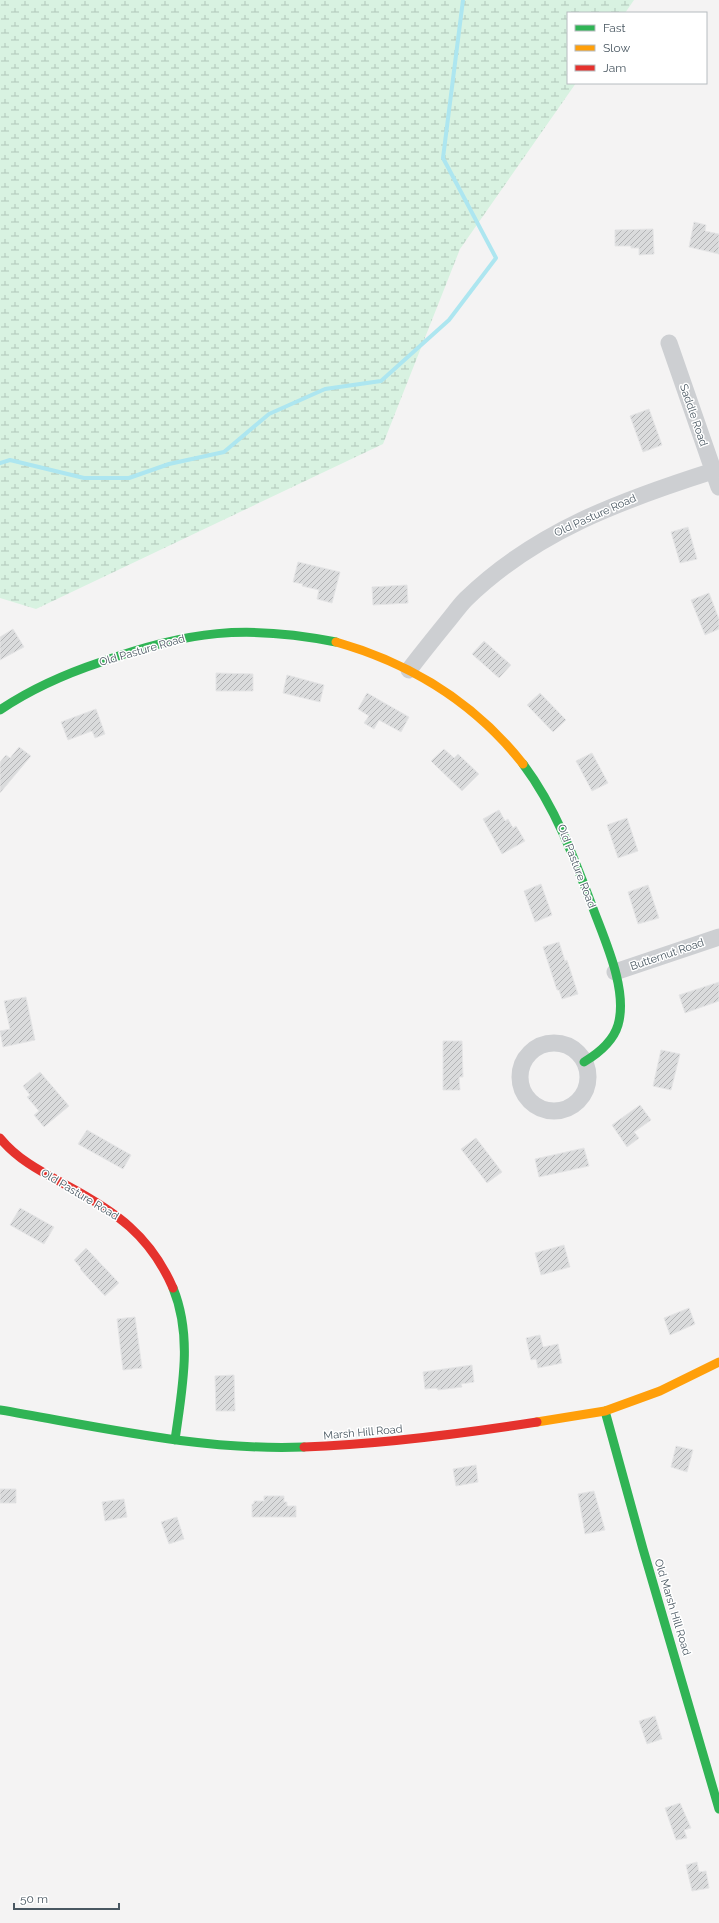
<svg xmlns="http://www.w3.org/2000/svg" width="719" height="1923" font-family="Raleway,sans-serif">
  <defs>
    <pattern id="wetland-marsh" width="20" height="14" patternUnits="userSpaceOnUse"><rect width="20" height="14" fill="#d8f2e1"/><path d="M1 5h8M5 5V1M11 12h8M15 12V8" fill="none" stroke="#b1c7ba"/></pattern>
    <pattern id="building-hatch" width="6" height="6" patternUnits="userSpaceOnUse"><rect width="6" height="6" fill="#dadbdc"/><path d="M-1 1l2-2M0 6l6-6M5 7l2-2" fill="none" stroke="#b3b4b6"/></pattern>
  </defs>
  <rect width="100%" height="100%" fill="#f4f3f3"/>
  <path fill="url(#wetland-marsh)" d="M0 0H634L625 13H568V83H576L460 249 383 444 36 609 0 598Z"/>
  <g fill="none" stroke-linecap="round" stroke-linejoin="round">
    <path stroke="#ade6f0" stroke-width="4" d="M0 463 10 460 84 478H129L169 464 224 452 269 414 325 389 381 381 449 320 496 258 443 158 463 0"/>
  </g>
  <path fill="url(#building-hatch)" stroke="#e5e5e6" d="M694 222 706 225 705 231 719 234V254L689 247Z
    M653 229 654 254 639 255V248H631V246H615V230Z
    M649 409 662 445 643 452 630 416Z
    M688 527 697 559 680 563 671 532Z
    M298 562 340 572 332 603 317 599 319 590 302 586 303 584 293 582Z
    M407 585 408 603 373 605 372 587Z
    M709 593 719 619V629L705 635 691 600Z
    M13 629 24 647 0 660V637Z
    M484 641 511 665 499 678 472 654Z
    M216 673 253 674V691H216Z
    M287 675 324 685 320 702 283 693Z
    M367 693 409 717 401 732 379 720 374 729 364 723 369 716 358 709Z
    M540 693 566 720 553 732 527 705Z
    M96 709 105 734 95 738 92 731 68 740 61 722Z
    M19 747 31 756 0 793V762L6 755 10 758Z
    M444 749 454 758 458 754 479 774 462 791 431 761Z
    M592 753 608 783 592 791 576 761Z
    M499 810 505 821 508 819 513 828 516 826 525 841 502 854 483 819Z
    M627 818 638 851 618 858 607 825Z
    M541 884 552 915 535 922 524 891Z
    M648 885 659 918 638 924 628 892Z
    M559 942 565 961 567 960 578 994 562 999 559 990H557L543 947Z
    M719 982V1001L685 1013 679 995Z
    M26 997 35 1040 3 1047 0 1031 10 1029 4 1001Z
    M443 1041H462L463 1077H459L460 1090H443Z
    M661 1050 680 1054 671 1090 653 1086Z
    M40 1072 69 1106 44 1127 34 1115 39 1111 27 1097 30 1095 23 1086Z
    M640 1105 651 1120 634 1132 639 1138 627 1147 612 1125Z
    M87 1130 131 1155 123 1169 78 1144Z
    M476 1138 502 1172 487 1183 461 1149Z
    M584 1148 589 1166 539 1177 535 1159Z
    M20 1208 54 1227 44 1244 10 1225Z
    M564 1245 570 1267 541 1275 535 1253Z
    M86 1248 119 1283 105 1296 80 1269 81 1268 74 1260Z
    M689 1308 695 1324 670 1335 664 1318Z
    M135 1317 142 1368 123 1370 117 1319Z
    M540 1335 543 1347 558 1344 562 1363 538 1368 536 1359 531 1360 526 1338Z
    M472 1365 474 1382 461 1384 462 1387 438 1390 437 1388 425 1389 423 1372Z
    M234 1375 235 1411H216L215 1376Z
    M676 1446 693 1450 687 1472 671 1467Z
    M476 1465 478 1482 456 1486 453 1469Z
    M0 1489H16V1503H0Z
    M594 1491 605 1530 585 1534 578 1494Z
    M264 1496H284V1502H287V1506H296V1517H252V1504H254V1501H264Z
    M124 1499 127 1517 105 1521 102 1502Z
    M177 1517 184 1539 169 1544 161 1522Z
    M655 1716 662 1739 647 1744 639 1721Z
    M680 1803 691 1828 684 1830 687 1838 676 1840 665 1808Z
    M697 1862 699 1872 706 1871 709 1888 692 1891 686 1865Z"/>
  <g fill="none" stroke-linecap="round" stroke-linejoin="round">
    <path stroke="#cdcfd2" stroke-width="17" d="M669 343 719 487
      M409 670C421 654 434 638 447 622 453 615 459 606 466 599 536 531 622 500 713 471
      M615 972 719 937
      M520 1077a34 34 0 1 1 68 0a34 34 0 1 1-68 0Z"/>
    <path stroke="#30b455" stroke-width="9" d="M0 710C31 689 65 674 101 662 187 631 246 624 336 642
      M523 764C556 808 575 860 594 911 606 943 628 991 618 1025 613 1042 599 1053 584 1062
      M173 1288C193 1337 182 1389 175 1440
      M0 1410C100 1427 202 1451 304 1447
      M605 1411 643 1549 719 1809"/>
    <path stroke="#ff9f0a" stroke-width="9" d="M336 642C410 663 475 703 523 764
      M537 1422 605 1411 660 1391 719 1362"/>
    <path stroke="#e5322d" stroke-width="9" d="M0 1138C18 1160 42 1172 66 1185 116 1212 150 1235 173 1288
      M304 1447C383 1444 460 1434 537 1422"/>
  </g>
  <g text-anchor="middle" stroke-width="3" stroke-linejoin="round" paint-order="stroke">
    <g font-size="11" fill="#495761" stroke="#fff">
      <text transform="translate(694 415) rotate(71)" y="4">Saddle Road</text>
      <text transform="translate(595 515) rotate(-24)" y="4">Old Pasture Road</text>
      <text transform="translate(142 650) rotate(-16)" y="4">Old Pasture Road</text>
      <text transform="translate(577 866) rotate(69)" y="4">Old Pasture Road</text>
      <text transform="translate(667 954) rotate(-19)" y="4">Butternut Road</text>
      <text transform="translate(80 1194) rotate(31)" y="4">Old Pasture Road</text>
      <text transform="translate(363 1432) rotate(-5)" y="4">Marsh Hill Road</text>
      <text transform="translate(673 1607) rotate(73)" y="4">Old Marsh Hill Road</text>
    </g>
  </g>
  <rect x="567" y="12" width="140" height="72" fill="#ffffff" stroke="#b6bcc0"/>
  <rect x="575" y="25" width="20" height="6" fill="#30b455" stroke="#b6bcc0"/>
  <text x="603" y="32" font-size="12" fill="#495761">Fast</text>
  <rect x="575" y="45" width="20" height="6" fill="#ff9f0a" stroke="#b6bcc0"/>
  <text x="603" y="52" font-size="12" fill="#495761">Slow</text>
  <rect x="575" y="65" width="20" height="6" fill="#e5322d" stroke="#b6bcc0"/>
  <text x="603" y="72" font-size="12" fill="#495761">Jam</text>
  <path d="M14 1903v6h105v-6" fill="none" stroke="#495761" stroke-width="2"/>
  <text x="20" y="1903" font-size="12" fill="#495761" stroke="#ffffff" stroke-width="3" paint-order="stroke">50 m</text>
</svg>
